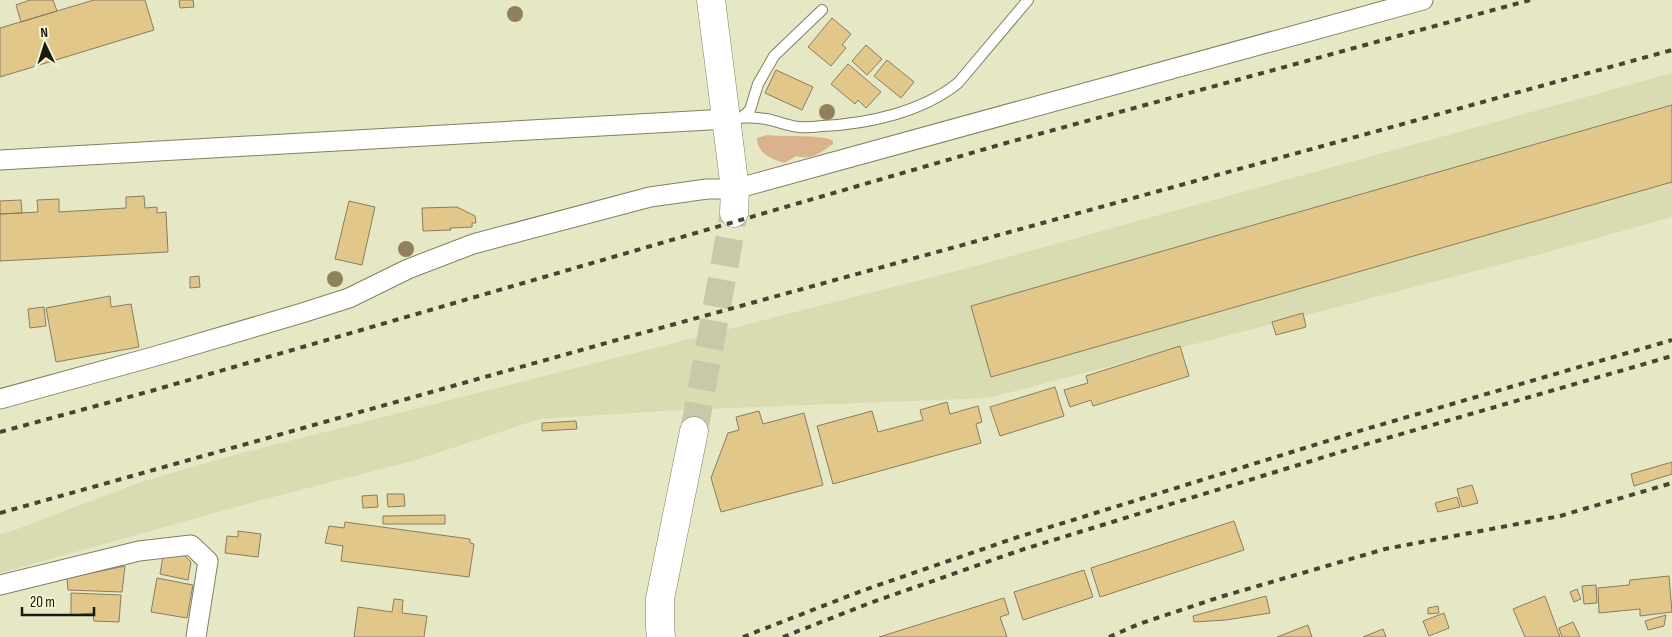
<svg xmlns="http://www.w3.org/2000/svg" width="1672" height="637" font-family="'Sofia Sans Condensed',sans-serif">
  <rect width="100%" height="100%" fill="#e6e8c5"/>
  <path fill="#d9dbb1" d="M1672 73V217L1544 253 988 398 679 410 539 419 416 460 258 501 0 573V534L12 531 141 482 234 455 968 268Z"/>
  <path fill="#dbb28e" d="M767 135C781 137 824 134 833 141V144C821 152 812 161 797 156L784 163C771 159 757 153 757 138Z"/>
  <path fill="#e2c78a" stroke="#8a7c5f" d="M30 0H53L57 11 21 22 16 5Z
    M94 0H145L154 30 0 77V28Z
    M179 0H193L194 7 180 8Z
    M832 18 851 34 842 45 846 48 831 66 808 47Z
    M866 45 882 59 867 75 852 61Z
    M887 60 914 82 901 98 874 76Z
    M848 64 881 92 866 108 858 100 855 104 831 84Z
    M776 70 813 87 802 110 765 93Z
    M1672 105V182L991 377 971 306Z
    M144 196 145 208 157 207V213L166 212 168 252 0 261V214L38 212 37 200 59 199V212L126 208V197Z
    M21 200 22 213 0 214V201Z
    M349 201 375 207 362 265 335 259Z
    M457 207 475 216 476 223H472V227L450 228 451 230 423 231 422 208Z
    M199 276 200 287 190 288V277Z
    M110 296 111 307 131 304 139 347 56 362 46 308Z
    M44 307 46 326 30 328 28 309Z
    M1303 313 1306 327 1276 335 1272 322Z
    M1180 346 1189 376 1093 406 1091 400 1070 407 1064 390 1088 383 1086 376Z
    M1055 387 1064 416 1000 436 990 407Z
    M947 402 950 414 978 406 982 422 976 424 981 443 833 484 817 426 872 411 878 432 923 420 920 410Z
    M759 411 763 424 804 413 823 485 721 512 711 478 728 433 739 430 736 417Z
    M576 421 577 429 542 431V423Z
    M1672 462V474L1634 486 1631 474Z
    M1472 485 1478 503 1462 507 1457 489Z
    M387 494H404L405 506 388 507Z
    M377 495 378 507 363 508 362 496Z
    M1457 497 1460 507 1438 512 1435 503Z
    M445 515V524H383V516Z
    M1234 521 1244 550 1100 597 1091 568Z
    M345 522 470 539V543L474 544 469 577 341 561 343 546 325 543 329 526 344 528Z
    M238 531 261 534 258 557 225 553 227 536 238 537Z
    M184 555 191 562 188 580 160 574 163 556Z
    M125 566 122 592 68 590 67 578Z
    M1084 570 1093 597 1023 620 1014 592Z
    M1669 576 1672 612 1640 616V609L1599 613 1598 588 1629 585 1630 580Z
    M157 578 193 585 187 618 151 612Z
    M1596 585 1597 603 1584 604 1582 586Z
    M1577 589 1581 599 1574 602 1570 592Z
    M71 593 121 595 119 622 94 621 93 613 71 615Z
    M1266 596 1270 613 1226 620 1194 622 1193 616Z
    M1545 596 1560 637H1525L1513 609Z
    M1004 598 1009 614 1000 617 1007 637H879Z
    M394 599 403 600 402 613 427 616 424 637H354L358 607 392 612Z
    M1438 606 1439 613 1428 614V608Z
    M1444 613 1449 628 1429 636 1423 621Z
    M1666 615 1664 626 1648 630 1645 621Z
    M1573 622 1580 637H1562L1559 628Z
    M1308 625 1312 637H1277Z
    M1383 629 1386 637H1363Z"/>
  <g fill="none" stroke-linecap="round" stroke-linejoin="round">
    <path stroke="#c7c9a9" stroke-width="28" stroke-dasharray="28 14" stroke-linecap="butt" d="M694 431 734 213"/>
    <g stroke="#7f8061" stroke-width="12">
      <path id="lane" d="M742 117 750 110 758 84 774 56 822 10
        M728 119C741 117 753 117 766 119 777 121 788 126 799 127 807 128 815 127 822 126 868 124 922 112 958 83L1028 0"/>
    </g>
    <g stroke="#7f8061" stroke-width="21">
      <path id="street" d="M0 160 727 119
        M0 399 156 356 302 313 349 298 408 269 473 244 650 197 707 189H735L1423 0
        M0 585 139 551 191 545 208 561 196 637"/>
    </g>
    <g stroke="#7f8061" stroke-width="29">
      <path id="secondary" d="M711 0 735 189 734 213
        M661 637 660 627V599L694 431"/>
    </g>
    <use href="#lane" stroke="#fff" stroke-width="10"/>
    <use href="#street" stroke="#fff" stroke-width="19"/>
    <use href="#secondary" stroke="#fff" stroke-width="28"/>
    <path stroke="#444534" stroke-width="4" stroke-dasharray="6 6" stroke-linecap="butt" d="M0 432 151 391 1006 143 1530 0
      M0 513 624 338 1672 50
      M743 637 864 590 1018 537 1366 429 1672 340
      M783 637 870 603 1024 549 1370 443 1672 356
      M1109 637 1139 624 1220 597 1385 549 1560 516 1672 483"/>
  </g>
  <g fill="#91805c">
    <circle cx="515" cy="14" r="8"/>
    <circle cx="827" cy="112" r="8"/>
    <circle cx="406" cy="249" r="8"/>
    <circle cx="335" cy="279" r="8"/>
  </g>
  <g transform="translate(45 45) rotate(356)" stroke="#f3f5d2" stroke-width="4" paint-order="stroke">
  <path d="M0-4L9 19L0 12L-9 19Z" fill="#19190d"/>
  <text y="-8" font-size="14" font-weight="bold" text-anchor="middle" fill="#19190d">N</text>
  </g>
  <path d="M22 607v8h72v-8" fill="none" stroke="#19190d" stroke-width="2.5"/>
  <text x="30" y="607" font-size="15" fill="#19190d" stroke="#f3f5d2" stroke-width="4" paint-order="stroke">20 m</text>
</svg>
